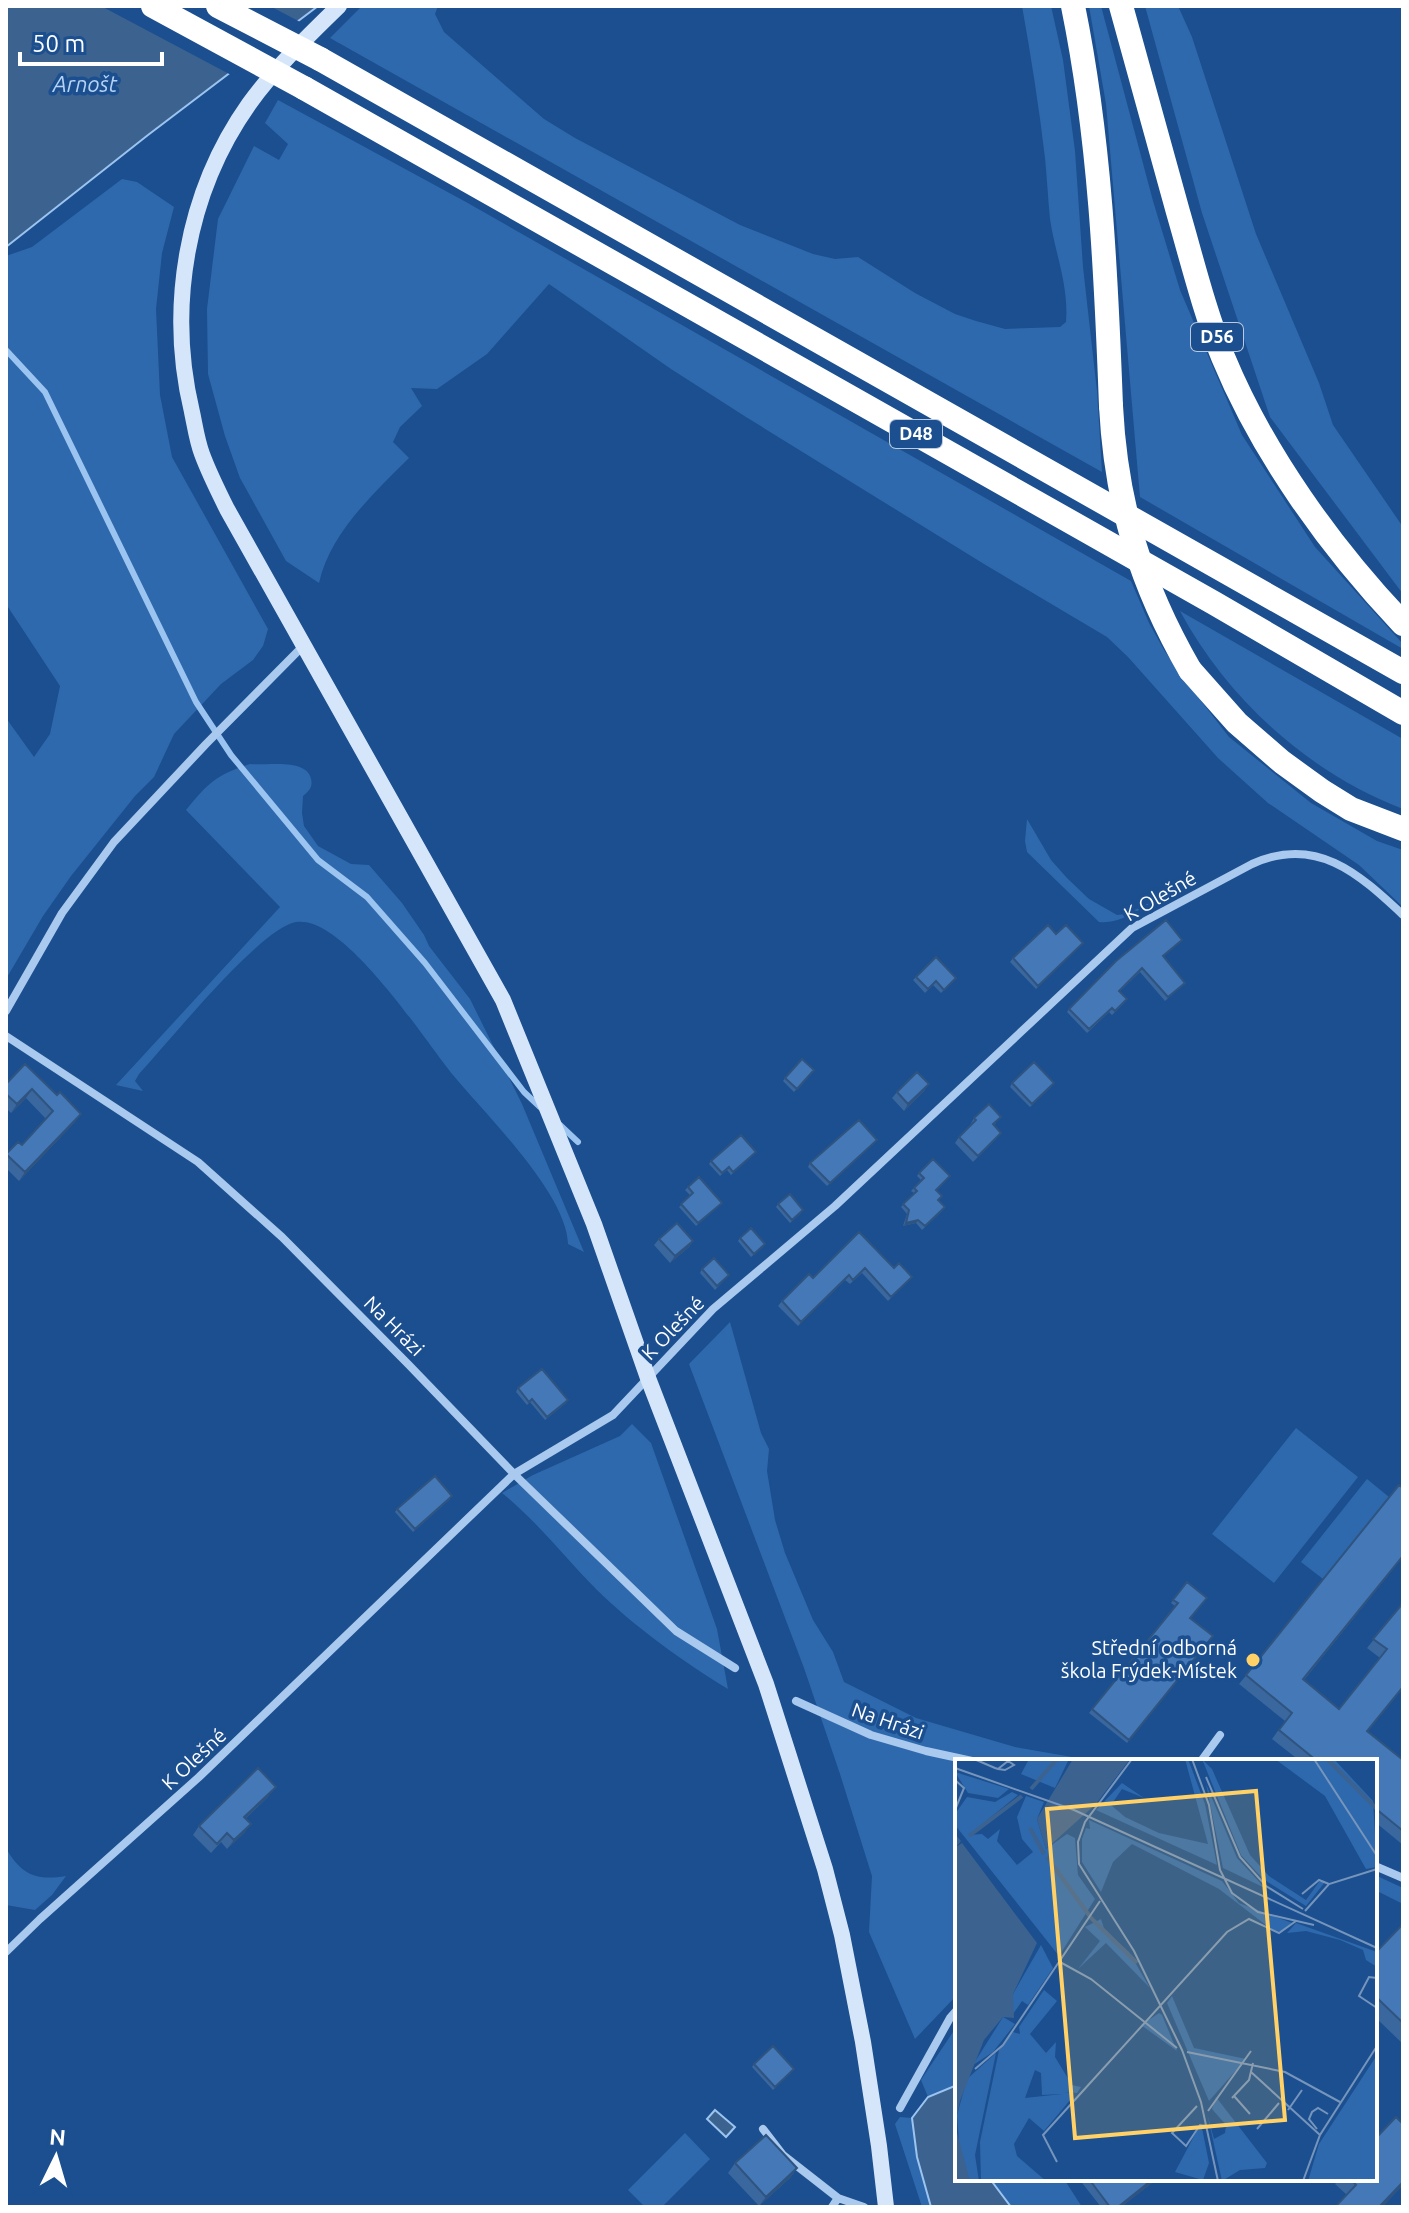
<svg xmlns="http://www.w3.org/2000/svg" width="1409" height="2213" font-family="Ubuntu,sans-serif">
  <rect width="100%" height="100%" fill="#1b4f8f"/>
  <path fill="#2e69ad" d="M362 6H438L435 14 444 32 544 119 575 138 740 225 813 254 835 259 858 257 915 293 955 314 976 321 1005 329 1060 327 1066 322C1069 286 1055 253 1050 219 1048 199 1047 178 1045 158 1039 107 1031 56 1022 6H1051L1063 60 1075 151 1083 267 1097 391 1102 472 330 38Z
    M1089 6H1101L1153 201 1180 290 1242 435 1315 547 1403 644V649L1140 497 1106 104Z
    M1145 6H1178L1192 37 1256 234 1319 383 1333 425 1403 527V594L1270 417 1202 213Z
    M278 100 466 202 1131 581 1149 623 1164 650 1181 675 1229 737 1311 803 1377 841 1403 850V907L1359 865 1268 803 1218 758 1128 657 1107 637 984 564 746 417 671 369 549 284 487 354 437 389 411 388 422 406 400 427 393 442 409 458C374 493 330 533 319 583L286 561 240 478 225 436 208 374 207 309 218 219 254 146 279 160 288 144 265 123Z
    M122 179 137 182 174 207 162 253 156 309 160 395 172 457 268 629 263 646 253 660 221 684 174 734 154 777 135 796 71 876 43 916 6 979V718L34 757 50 734 60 686 6 604V256L32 247Z
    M1180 611 1403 739V809C1309 773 1228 700 1180 611Z
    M250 764C266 766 307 758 311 779 313 787 309 791 303 796L302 813 304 826 318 846 351 864 369 865 402 903 424 935 429 946 470 999 522 1104 584 1252 568 1244C567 1194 485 1114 453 1075 425 1041 344 914 296 922 260 928 168 1043 139 1074L135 1081 143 1091 116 1085 280 907 186 810C208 783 216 775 250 764Z
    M1027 819 1051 860 1067 878 1089 899 1117 915 1126 914 1160 898C1141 908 1122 924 1099 922L1027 852 1025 841Z
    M730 1322 761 1433 769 1449 767 1471 775 1520 785 1553 813 1620 833 1652 844 1682 916 1718 1015 1747 1095 1761H957V1995L915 2039 869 1932 872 1876 840 1774 804 1668 689 1364Z
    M632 1424 651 1443 717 1629 728 1689C685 1663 632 1625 596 1589 565 1558 537 1521 502 1493L533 1475 620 1436Z
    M1296 1428 1358 1477 1274 1583 1212 1534Z
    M1367 1479 1389 1497 1323 1579 1301 1562Z
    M6 1848C21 1875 37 1881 66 1876L52 1895 35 1910 6 1905Z
    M1375 1875 1403 1888V1904L1375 1890Z
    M957 2026V2085L928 2097 921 2080Z
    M900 2117 912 2118 917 2157 931 2207H922L895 2124Z
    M685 2133 710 2159 662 2207H645L628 2190Z
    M990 2179H1064L1082 2207H1011Z"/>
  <path fill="#3c6290" stroke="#9cc4f0" stroke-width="2" d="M6 6H318L148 135 6 247Z
    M957 2085V2179H990L1011 2207H931L917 2157 912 2118 928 2097Z
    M715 2110 735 2127 726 2137 707 2119Z"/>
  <path fill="#1b4f8f" d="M101 6H270L302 23 233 76Z"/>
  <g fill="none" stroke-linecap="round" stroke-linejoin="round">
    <path stroke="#9cc4f0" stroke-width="6" d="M6 350 45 392 196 702 231 755 318 860 367 897 425 963 524 1092 540 1107
      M560 1125 578 1142"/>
    <path stroke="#a9c9ee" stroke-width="8" d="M6 1011 62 913 114 842 206 744 304 645
      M6 1036 198 1162 282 1237 408 1364 514 1474 676 1631 735 1668
      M796 1701 871 1735 926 1751 972 1761
      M1201 1761 1220 1735
      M1375 1866 1403 1878
      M6 1952 40 1919 199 1777 514 1474 613 1415 713 1309 835 1206 1132 928 1252 864C1316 835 1358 873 1403 915
      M900 2108 950 2018 957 2010
      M763 2129 783 2155 838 2198
      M832 2207 838 2198 864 2207"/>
    <path stroke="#d6e6fa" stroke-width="16" d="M339 6C307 37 275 68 249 104 186 193 167 308 192 412 195 426 197 441 202 454 209 473 218 491 227 509L503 1000 594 1224 648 1378 766 1684 825 1869 842 1935 863 2042 879 2146 886 2207"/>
    <path stroke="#fff" stroke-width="24" d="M1073 6C1100 138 1106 272 1111 406
      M1121 6C1140 75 1159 143 1178 212 1192 260 1204 310 1223 357 1263 454 1331 548 1403 624
      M320 59 1403 672
      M304 88 1214 603 1403 713
      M1190 670 1237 723 1282 762 1322 791 1351 809 1403 829"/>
    <path stroke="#fff" stroke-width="24" d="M153 6 304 88
      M218 6 320 59
      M1111 406C1116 505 1141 585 1190 670"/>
  </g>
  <path fill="#3a679d" d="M1056 934 1083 943 1036 989 1010 962 1013 958Z
    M1182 940 1163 957 1185 983 1165 1001 1140 972 1119 992 1127 999 1124 1003 1112 1015 1109 1012 1087 1033 1067 1012 1069 1009Z
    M916 977 953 981 941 993 933 985 925 993 913 980Z
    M25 1064 75 1122 19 1181 6 1168V1154L22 1145 46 1119 26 1098 11 1113 6 1108V1084Z
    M814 1070 794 1092 783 1081 785 1078Z
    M1012 1083 1052 1086 1030 1107 1010 1087Z
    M929 1084 924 1091 904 1111 892 1098 897 1092Z
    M974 1118 996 1123 994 1125 996 1139 973 1162 955 1143 959 1137 971 1125H970Z
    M877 1140 827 1186 808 1167 810 1163Z
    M756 1152 731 1175 727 1170 720 1176 709 1164 711 1161Z
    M919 1173 950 1176 936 1191 943 1210 922 1230 916 1223 903 1226 907 1214 901 1207 914 1193 911 1191 921 1180 917 1176Z
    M688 1187 719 1206 696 1226 679 1207 691 1196 685 1190Z
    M778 1204 801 1213 790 1223 776 1207Z
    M859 1232 894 1268 912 1277 888 1301 862 1273 850 1284 845 1280 798 1326 778 1306 782 1301 813 1278Z
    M740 1238 763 1247 751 1257 738 1241Z
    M659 1239 693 1241 689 1247 670 1263 654 1245Z
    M702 1269 729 1275 715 1290 700 1273Z
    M518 1388 566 1403 545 1420 530 1402 527 1405 516 1392Z
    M1403 1488V1559L1402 1558 1304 1680 1339 1709 1380 1658 1367 1648 1403 1603V1688L1368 1731 1403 1760V1845L1375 1822V1761H1300L1272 1739 1285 1721 1239 1684Z
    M450 1499 413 1532 395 1512 397 1509Z
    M1187 1582 1190 1618 1213 1636 1127 1743 1089 1713 1175 1606 1171 1603Z
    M269 1796 245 1819 251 1824 244 1833 227 1849 221 1842 211 1853 193 1835 199 1826Z
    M1403 1924V2044L1375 2017V1945L1379 1949Z
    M754 2064 794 2069 773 2090 752 2067Z
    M1403 2124V2185L1382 2207 1347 2195 1335 2184 1339 2179H1375Z
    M735 2163 797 2168 790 2178 759 2206 728 2173Z
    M1079 2179H1157L1121 2207H1101Z"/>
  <path fill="#305480" d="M929 1084 924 1091 904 1111 908 1104Z
    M32 1089 26 1098 11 1113 17 1104Z
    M81 1114 75 1122 19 1181 25 1172Z
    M918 1220 916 1223 903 1226 906 1223Z
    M693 1241 689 1247 670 1263 675 1256Z
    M849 1275 845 1280 798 1326 801 1322Z
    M1403 1556V1557L1297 1688 1303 1679Z
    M276 1787 269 1796 237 1826 244 1817Z
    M251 1824 244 1833 227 1849 234 1840Z
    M797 2168 790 2178 759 2206 766 2197Z
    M1153 2179H1157L1121 2207H1118Z
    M1403 2182V2185L1382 2207H1379Z"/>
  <path fill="#4478b7" stroke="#305480" stroke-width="2" d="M1166 920 1182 940 1163 956 1185 983 1168 997 1142 968 1119 991 1127 999 1115 1011 1112 1008 1089 1029 1069 1009 1116 961Z
    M1048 925 1056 934 1066 925 1083 943 1038 986 1013 958Z
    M936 957 956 978 944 990 936 981 928 989 916 977Z
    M802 1059 814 1070 797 1089 785 1078Z
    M1034 1062 1054 1083 1032 1104 1012 1083Z
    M25 1064 57 1095 60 1092 81 1114 25 1172 6 1154 18 1142 22 1145 53 1111 32 1089 17 1104 6 1094V1084Z
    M917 1072 929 1084 908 1104 897 1092Z
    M989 1104 1001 1117 993 1124 1001 1133 978 1156 959 1137 976 1120 974 1118Z
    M859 1120 877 1140 830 1183 810 1163Z
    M741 1135 756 1152 733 1172 729 1167 722 1173 711 1161Z
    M933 1159 950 1176 936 1190 942 1196 938 1200 945 1207 925 1226 918 1220 906 1223 909 1210 903 1204 917 1191 914 1188 924 1178 919 1173Z
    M699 1177 722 1203 698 1223 681 1204 693 1193 688 1187Z
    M790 1194 803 1210 792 1220 778 1204Z
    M677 1223 693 1241 675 1256 659 1239Z
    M751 1228 765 1244 754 1254 740 1238Z
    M859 1232 894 1268 899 1263 912 1277 891 1297 865 1268 853 1280 849 1275 801 1322 782 1301 809 1274 813 1278Z
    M714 1258 729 1275 717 1286 702 1269Z
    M542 1369 568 1400 547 1417 532 1399 529 1402 518 1388Z
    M435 1476 452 1496 415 1529 397 1509Z
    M1399 1485 1403 1488V1556L1303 1679 1339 1709 1387 1649 1373 1639 1403 1603V1687L1367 1731 1403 1760V1831L1375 1808V1761H1317L1279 1730 1292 1713 1246 1675Z
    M1187 1582 1207 1598 1190 1618 1213 1636 1129 1740 1092 1709 1178 1603 1173 1600Z
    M258 1768 276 1787 244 1817 251 1824 234 1840 227 1833 217 1844 199 1826Z
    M1403 1924V2023L1375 1996V1945L1379 1949Z
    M773 2046 794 2069 775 2087 754 2064Z
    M1396 2117 1403 2124V2182L1379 2207H1335L1356 2185 1351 2179H1375V2139Z
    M766 2135 797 2168 766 2197 735 2163Z
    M1089 2179H1153L1118 2207H1110Z"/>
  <circle fill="#ffd166" stroke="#1b4f8f" stroke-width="3" cx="1253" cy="1660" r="8"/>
  <g text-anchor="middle" stroke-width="7" stroke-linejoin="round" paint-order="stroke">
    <g fill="#1b4f8f" stroke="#bbcadd" stroke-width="2">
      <rect x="1191" y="323" width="52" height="28" rx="6"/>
      <rect x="890" y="420" width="52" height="28" rx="6"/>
    </g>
    <g font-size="18" font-weight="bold" fill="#fff">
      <text x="1217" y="343">D56</text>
      <text x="916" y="440">D48</text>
    </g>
    <g font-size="20" fill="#fff" stroke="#1b4f8f">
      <text transform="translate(1160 896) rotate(-30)" y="7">K Olešné</text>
      <text transform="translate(394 1326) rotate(45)" y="7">Na Hrázi</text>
      <text transform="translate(673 1328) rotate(-46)" y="7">K Olešné</text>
      <text transform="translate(888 1721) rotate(19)" y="7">Na Hrázi</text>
      <text transform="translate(194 1759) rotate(-43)" y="7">K Olešné</text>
    </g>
    <g font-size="20" fill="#fff" stroke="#1b4f8f" text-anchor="end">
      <text x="1237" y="1655">Střední odborná<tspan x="1237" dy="23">škola Frýdek-Místek</tspan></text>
    </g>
    <g font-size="22" font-style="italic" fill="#b5d3f5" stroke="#1b4f8f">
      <text x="85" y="92">Arnošt</text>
    </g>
  </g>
  <g transform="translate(955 1759)">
    <rect width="422" height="422" fill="#1b4f8f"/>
    <path d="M74 0H114L100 29 66 15ZM230 0H233L250 45 262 106 141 51 167 24 189 39 167 30 156 46 170 58 204 74 253 85ZM247 0 257 10 295 96 314 117 351 141 364 123H370L351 147 308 120 286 96ZM320 0H379L418 42 422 108 411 110 370 37ZM0 13 54 30 43 39 13 34ZM251 25 282 99 310 129 268 109ZM57 33 63 36 14 76 27 75 33 80 45 70 42 82 62 106 78 93 67 80 62 58 71 37 89 43 82 60 91 90 112 75 120 79 123 116 140 140 104 197 0 66V55L12 38 40 43ZM134 61 267 122 284 144 337 164 327 173 316 170 264 130 177 85 158 103 146 133 127 103V80L131 69 135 70ZM146 160 150 172 174 193 195 229 151 184 123 210 145 182 130 168ZM341 164 422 193V208L411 201 408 191 385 181 351 172 332 174ZM86 186 98 209 73 246 67 242 58 255V235ZM89 231 102 242 75 275 91 294 101 283 100 298 117 326 126 328 122 334 109 333 116 334V340L89 372 74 359 59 385 62 397 91 422H26L25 383 44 291 58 273 65 275 64 268ZM80 311 86 314 87 336 107 335 70 339ZM217 237 239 289 291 300 254 342 212 244ZM204 254 207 256 222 292 186 266ZM48 258 60 265 38 293 18 306ZM41 294 20 396 24 422H15L5 399 2 356 12 320ZM422 296V422H353L364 385ZM261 338 312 404 310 409 285 411 267 422 252 354 259 380 270 374 271 366 257 350ZM246 364 254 404 248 421 220 413Z" fill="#2e69ad" fill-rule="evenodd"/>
    <path d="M118 0H175L141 45 91 90 82 60ZM0 75 6 82 1 88 7 84 82 184 58 235 59 259 48 258 29 281 5 342 0 366 15 422H0Z" fill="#3c6290"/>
    <path fill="none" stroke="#3c6290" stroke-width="4" d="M372 0 422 50M76 30 102 0M75 69 89 95M14 77 67 37M92 98 136 159 182 204"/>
    <path fill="none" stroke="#7695bc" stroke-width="2" d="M19 0 40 9 43 10 50 11 59 6 53 2 43 10M177 0 130 63 123 83 124 105 179 192 227 291 246 343 263 422M237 0 254 46 265 111 277 134 303 153 359 166M359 0 422 97M0 9 119 51 422 189M251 18 285 98 311 127 348 150M0 21 9 29 0 51M347 135 364 121 374 125M350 152 374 125 422 110M105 203 136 220 222 289M422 219 414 218 404 237 422 249M232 293 330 313 385 343M20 310 48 286 145 142M296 313 365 376M279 337 295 355M277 339 294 321 298 304M242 347 217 374 231 387 245 366 252 367M333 351 347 331M253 352 296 292M302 370 324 344M362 370 354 360 357 353 363 349 373 355M102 403 88 376 272 173 294 160 324 174 341 162M348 422 365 376 422 287"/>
    <path fill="#ffd166" fill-opacity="0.15" stroke="#ffd166" stroke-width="4" d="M301 32 330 361 120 379 92 50Z"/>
    <rect width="422" height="422" fill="none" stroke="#fff" stroke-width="4"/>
  </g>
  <rect width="1409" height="2213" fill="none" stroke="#ffffff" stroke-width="16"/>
  <g transform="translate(56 2157) rotate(5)" stroke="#1b4f8f" stroke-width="6" paint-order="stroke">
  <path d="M0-6L14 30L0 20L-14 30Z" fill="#ffffff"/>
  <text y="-12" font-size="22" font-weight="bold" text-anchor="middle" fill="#ffffff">N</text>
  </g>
  <path d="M20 52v12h142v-12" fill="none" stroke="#ffffff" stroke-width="4"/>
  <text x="32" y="52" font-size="24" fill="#ffffff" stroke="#1b4f8f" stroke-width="6" paint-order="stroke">50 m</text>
</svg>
